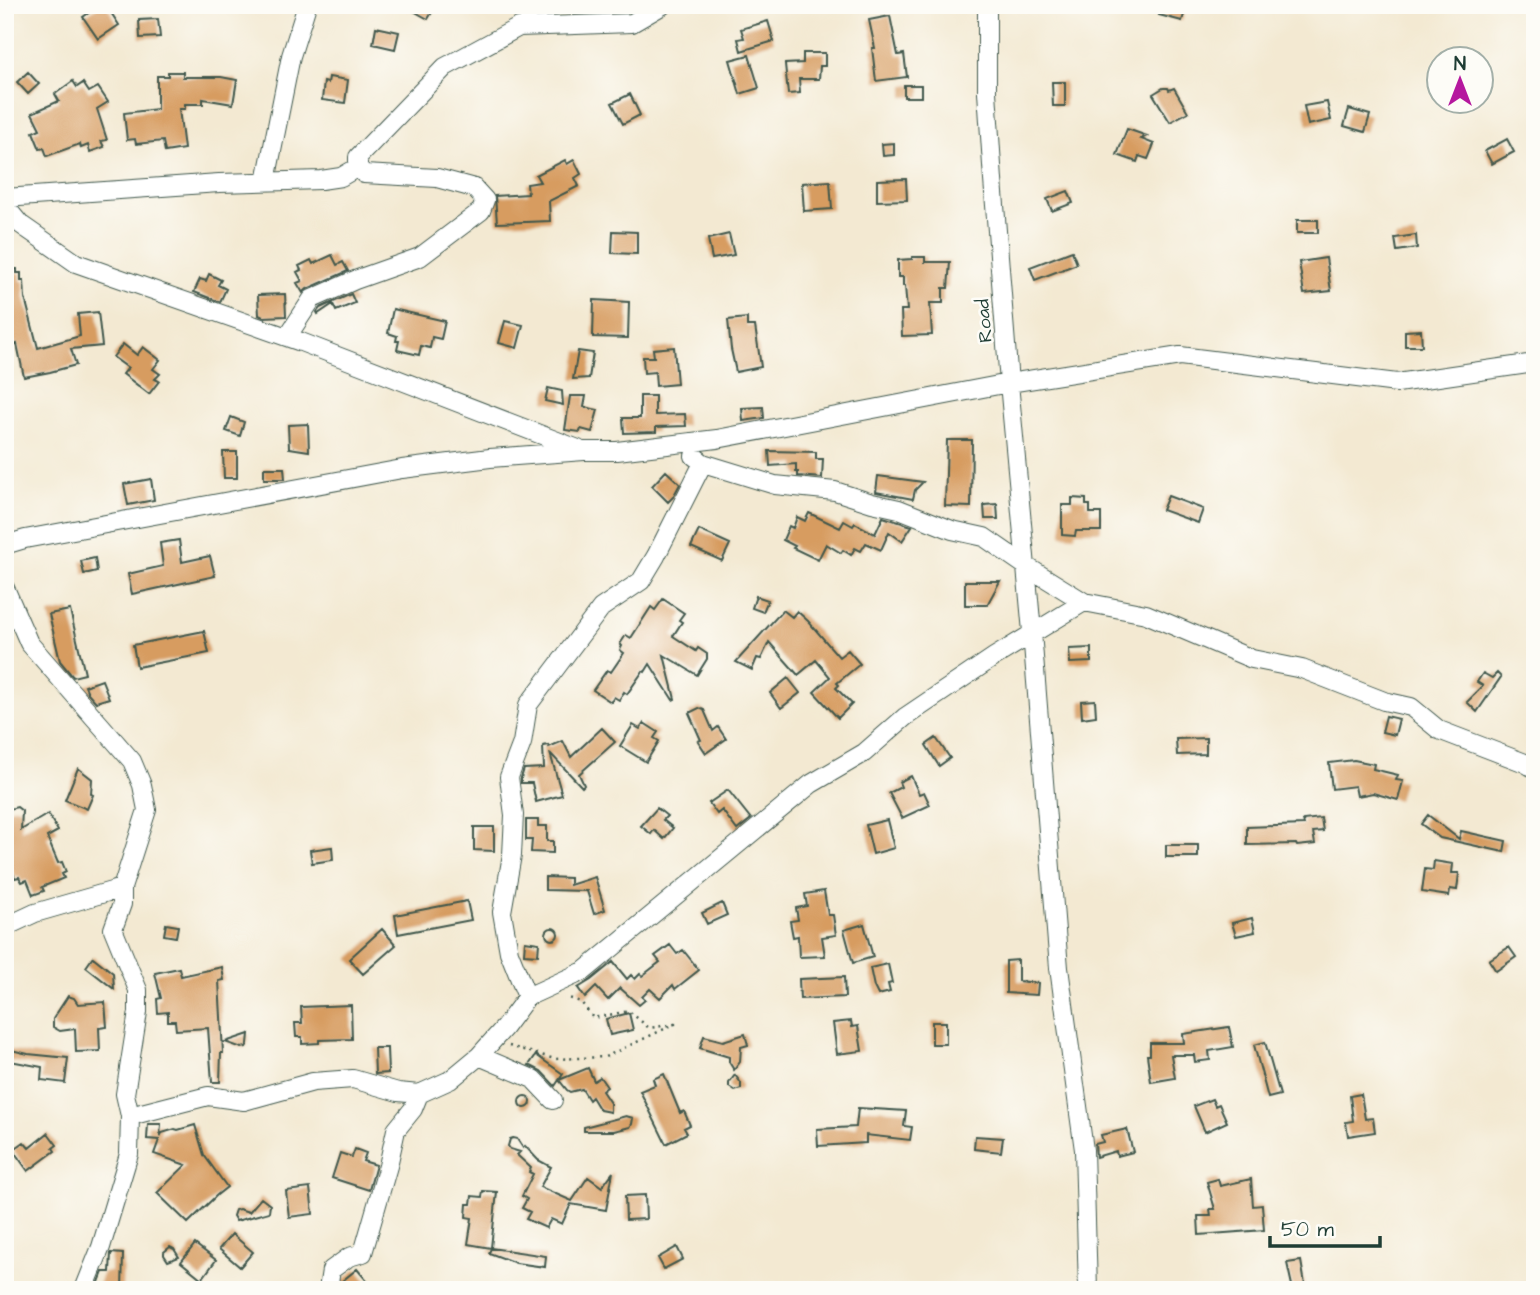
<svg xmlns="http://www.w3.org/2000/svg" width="1540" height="1295" font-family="'Architects Daughter',sans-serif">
  <rect width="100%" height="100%" fill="#fdfcf7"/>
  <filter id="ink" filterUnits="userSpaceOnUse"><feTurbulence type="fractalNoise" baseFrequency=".0143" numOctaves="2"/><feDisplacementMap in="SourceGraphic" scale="14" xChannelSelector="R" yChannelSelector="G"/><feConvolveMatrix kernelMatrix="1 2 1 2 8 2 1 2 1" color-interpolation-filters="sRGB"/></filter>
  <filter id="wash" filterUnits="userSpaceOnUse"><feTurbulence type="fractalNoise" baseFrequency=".00686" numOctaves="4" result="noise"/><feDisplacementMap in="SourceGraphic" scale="28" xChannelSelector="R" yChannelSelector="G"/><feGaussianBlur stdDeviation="1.57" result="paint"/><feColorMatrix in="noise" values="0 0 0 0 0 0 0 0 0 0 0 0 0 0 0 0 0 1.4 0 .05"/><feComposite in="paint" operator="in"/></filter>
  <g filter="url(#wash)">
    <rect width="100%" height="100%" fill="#f3e9d2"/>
    <g id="blocks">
      <path fill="#d79c60" d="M100 5H106L119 25 98 39 83 17Z
        M403 5H427L434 9 428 19Z
        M1162 5H1187L1182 21 1159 15Z
        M890 16 898 55 904 54 907 77 876 81 872 48H875L869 20Z
        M158 19 160 37 140 38 139 20Z
        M768 21 774 41 741 51 738 39 744 38 741 29Z
        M376 27 399 32 395 49 373 44Z
        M803 53H825V66H820L819 79H799L800 93 788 94 785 64 803 63Z
        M749 55 759 88 740 94 730 60Z
        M28 72 39 84 28 94 17 82Z
        M168 72H183V77H221L237 80 233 104 203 99V104H185V109H179L184 149 165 152 163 141 136 144 135 139 127 140 124 113 157 109V76H168Z
        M329 77 348 80 345 103 322 100 324 82 328 83Z
        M73 81 77 87 83 83 89 92 98 87 108 102 97 109 107 140 101 141 104 147 90 152 88 145 81 148 80 144 47 156 44 148 40 149 33 132 40 129 32 113 59 101 55 94Z
        M1052 82H1065V106H1053Z
        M904 85H921V97H904Z
        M1163 88H1168L1169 90 1174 88 1188 112 1170 122 1153 94Z
        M630 94 640 115 623 124 612 103Z
        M1327 102 1331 120 1308 125 1304 106Z
        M1349 109 1370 115 1365 132 1344 126Z
        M1127 129 1147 136 1141 139 1154 144 1148 159 1139 156 1137 162 1117 155Z
        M1507 139 1514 152 1492 164 1485 151Z
        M894 143V155L883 156 882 144Z
        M565 160 567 164 574 160 581 174 575 178 579 186 549 201 550 221 497 223 495 196 528 194 527 184 540 182 536 175Z
        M906 179 907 200 877 201V180Z
        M830 181 832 209 804 211 802 183Z
        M1068 191 1073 203 1052 211 1047 199Z
        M1297 220H1318V233H1297Z
        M613 231 637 232V254L612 253Z
        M729 234 734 255 712 259 708 239Z
        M1416 235 1417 248 1397 251 1395 238Z
        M1072 251 1077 264 1035 280 1030 267Z
        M332 255 337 265 343 262 348 271 307 289 303 293 297 283 302 281 297 272 301 270 299 266 311 260 313 264Z
        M912 257H925V262H950L948 288H943V303H930L932 335 902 336 901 310H907L905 286H903V277H898V260L912 259Z
        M1326 258 1331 291 1304 294 1299 262Z
        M5 269H17V273H21V281H24L25 298 38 348 80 336 78 314 98 312 102 346 71 349 76 365 50 372 24 377 17 344 15 345 5 311Z
        M209 274 221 280 218 285 226 289 220 302 194 292 200 279 206 281Z
        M285 294 286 316 263 317 259 315 258 295Z
        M351 294 355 303 336 311 333 304 318 314 317 312 320 308Z
        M594 300 629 302 628 338 593 337Z
        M393 309 445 321 441 339 432 337 430 348 421 346 419 355 397 350 399 341H396L397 336 388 333Z
        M747 318V326H755L761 367 736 372 731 349 728 320Z
        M505 321 523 325 517 348 499 343Z
        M1421 330 1422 346H1405V331Z
        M123 344 137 355 143 347 160 360 153 369 160 374 155 379 159 381 149 394 123 374 128 368 113 357Z
        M674 347 677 384 656 386 655 372 644 373 643 357H654L653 349Z
        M578 351 593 353 589 378 573 379Z
        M548 388 562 391 563 405 545 401Z
        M570 396H586L584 407 598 410 592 432 581 429 580 432 565 430Z
        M640 396H655V415L685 414 686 426 656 427V432L624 433 623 418H640Z
        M763 407 764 418 743 421 742 408Z
        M231 417 244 422 240 436 226 431Z
        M308 424 309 451 289 448 288 425Z
        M947 440H972L971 507 945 506Z
        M769 451 816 452V459H823L822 478 798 476V472H796V464L770 466Z
        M223 452H237V478H224Z
        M264 468H284L285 479H264Z
        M666 471 680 484 673 497 668 502 652 486Z
        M878 476 923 482 915 490 913 499 876 492Z
        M151 479 154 500 128 505 124 484Z
        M1168 496 1203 509 1198 523 1162 510Z
        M1072 498 1086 499V505H1090V513H1101V531H1076L1075 536 1062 535V505H1072Z
        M997 504 998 519H985L984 505Z
        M809 513 840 528 844 521 853 526 855 523 875 534 883 517 912 526 902 541 889 532 881 550 866 543 861 551 855 548 851 555 843 550 841 553 826 544 818 560 793 548 795 546 783 540 789 526 793 528 797 517 805 521Z
        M699 530 730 544 722 561 691 547Z
        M179 540 182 562 210 556 215 576 132 594 128 574 163 566 160 543Z
        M95 558 97 571 84 574 81 561Z
        M965 581H1000L987 605H965Z
        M756 596 768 600 763 612 752 608Z
        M663 599 684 613 679 620 682 622 673 636 696 651 698 648 707 654V659L697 675 664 655 675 699 673 700 650 664 645 672 643 671 627 694 624 692 619 700 614 697 611 702 593 690 607 670 611 672 624 653 620 650 622 646 620 644 626 635 631 638 651 607 655 610Z
        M70 610 85 674 73 677 60 661 49 614Z
        M783 610 792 617 797 611 808 621 839 657 848 650 860 664 837 683 839 685 836 688 852 704 838 718 814 692 830 677 816 660 798 675 769 642 761 659 757 658 752 670 736 662Z
        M204 631 209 653 137 667 133 645Z
        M1091 648V662L1070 663 1069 649Z
        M1483 673 1492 678 1497 673 1501 677 1477 712 1467 702 1483 686 1477 682Z
        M788 678 800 693 781 708 770 693Z
        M102 680 109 698 96 702 88 693 85 686Z
        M1095 700 1096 716 1082 718 1081 701Z
        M699 708 704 710 713 731 718 727 726 739 706 753 698 741 701 740 689 713Z
        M1386 716 1399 719 1395 735 1382 732Z
        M644 723 658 732 654 738 659 741 646 762 620 746 633 725 640 729Z
        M602 728 615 742 579 774 584 785 582 787 550 753 562 795 536 802 532 783H521V778L524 769 544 768 543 746 548 745 549 747 563 741 571 757Z
        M936 738 950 758 939 766 926 745Z
        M1206 738V754L1177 755 1176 739Z
        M1354 760 1374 764 1373 769 1398 775 1396 780 1403 781 1398 800 1373 793 1357 796 1355 786 1332 789 1329 763Z
        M78 768 92 779 91 794 93 795 87 809 65 800Z
        M911 776 919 794 924 792 930 805 902 818 889 793 901 787 899 782Z
        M728 790 751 819 737 830 722 810 717 814 709 803Z
        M17 807 22 811 21 830 48 814 58 831 47 837 58 863 62 862 66 872 62 874 64 878 42 887 44 891 33 895 27 880 22 882 19 877 15 878 5 854V810Z
        M657 808 667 816 663 820 673 828 664 839 654 830 651 834 641 826Z
        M1428 815 1459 839 1461 831 1506 841 1504 852 1440 838 1421 824Z
        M1321 818 1323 831 1313 832 1315 844 1297 846 1296 844 1247 845V827L1304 825 1303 820Z
        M526 820H538V826H547V841H553V853L531 852 532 840H526Z
        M887 820 894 848 873 854 866 825Z
        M474 827H494V851L474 850Z
        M1166 845H1198V857H1166Z
        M332 847 333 860 312 863 310 850Z
        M1434 861 1453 864 1452 873H1459L1457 890 1450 889 1449 896 1422 892 1425 869 1433 870Z
        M545 877 570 878V885L595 877 605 910 594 914 587 891 545 890Z
        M824 891 828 915H833L836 935 822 937 825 956 799 957 798 936 793 937 790 921 798 920 796 908 807 906 805 894Z
        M467 901 471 920 398 934 395 915Z
        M722 903 727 915 707 924 702 913Z
        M1252 918 1255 932 1236 936 1232 923Z
        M166 924 178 926 176 937 164 935Z
        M864 924 873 957 853 963 844 930Z
        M546 934a6 6 0 1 1 12 0a6 6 0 1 1-12 0Z
        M382 929 396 945 363 974 349 959Z
        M525 941 539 943 538 955 524 954Z
        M670 945 677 954 683 950 699 970 675 989 673 985 660 998 650 989 642 997 645 1000 639 1005 620 988 608 1000 596 987 585 998 578 988 591 980 613 962 627 979 631 975 635 979 640 974 642 976 660 962 655 956Z
        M1509 947 1516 957 1496 971 1489 960Z
        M93 957 113 973 114 989 86 967Z
        M1018 960V981L1038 983 1037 995 1006 993V961Z
        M888 964 892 983 888 984 890 992 878 995 874 987 870 968Z
        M222 967 224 980 219 981 223 1053H221L220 1082H212L208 1028 176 1030 175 1021H168V1012L158 1013 157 999 161 998 155 973 179 968 181 976Z
        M844 977 845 997 800 999 799 979Z
        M68 996 74 998 78 1004 105 1002 107 1027 99 1028 100 1051 76 1052 75 1029 60 1031 53 1027V1019Z
        M351 1005 352 1039 319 1040V1043L302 1044V1037H296L295 1023H302L301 1007Z
        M629 1013 633 1030 610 1035 606 1019Z
        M851 1021 852 1027 858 1026 862 1051 837 1054 833 1023Z
        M932 1022H946V1044H932Z
        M1229 1027 1233 1047 1209 1051 1210 1060 1195 1062 1194 1055H1171L1175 1078 1151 1082 1147 1055H1150V1043H1184L1183 1034Z
        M249 1034 248 1044 246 1047 242 1048 225 1042Z
        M745 1034 748 1045 741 1047 740 1062 734 1070 729 1062V1057L700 1048 704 1036 723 1041Z
        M1265 1042 1280 1095 1268 1098 1254 1045Z
        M374 1048H387L388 1073 375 1074Z
        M7 1049 28 1054 68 1058 65 1083 41 1080 42 1067 5 1060Z
        M536 1055 563 1074 555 1086 541 1071 529 1065Z
        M588 1068 594 1081 600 1077 607 1087 602 1091 610 1103V1112L600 1110 592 1097 589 1100 582 1089 570 1092 567 1090 559 1080Z
        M664 1074 680 1113 684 1111 690 1125 684 1128 687 1133 666 1144 640 1091 655 1085 653 1079Z
        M735 1075 741 1083V1089L735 1091 729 1087V1083Z
        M1361 1094 1365 1119 1373 1118 1375 1132 1348 1136 1346 1122 1353 1121 1350 1096Z
        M519 1102a6 6 0 1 1 12 0a6 6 0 1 1-12 0Z
        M1212 1099 1215 1106 1219 1104 1227 1122 1205 1132 1194 1106Z
        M858 1108 906 1111 904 1126 912 1127 910 1140 866 1135V1143L818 1146 817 1129 856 1127Z
        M626 1116 633 1118 632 1124 630 1127 614 1131H584V1127Z
        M148 1124H161L160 1137 162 1133 175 1129 178 1130 195 1125 204 1155 227 1187 217 1195 188 1223 157 1193 186 1165 154 1154 159 1140 147 1139Z
        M1127 1129 1133 1152 1117 1156 1116 1151 1096 1157 1095 1144 1103 1142 1101 1135Z
        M48 1133 57 1145 53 1148 55 1151 28 1171 13 1150 24 1142 29 1148Z
        M975 1136 1003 1138 1001 1152 974 1149Z
        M513 1138 517 1139 523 1148 525 1146 538 1160 551 1167 540 1187 572 1201 588 1177 602 1187 613 1172 606 1210 571 1204 562 1224 551 1219 546 1228 526 1219 530 1212 522 1208 527 1199 522 1196 533 1174 529 1172 531 1168 517 1155 520 1152 510 1149 508 1146 510 1139Z
        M355 1149 366 1153 363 1161 376 1165 369 1190 332 1178 340 1153 352 1157Z
        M1218 1179 1220 1186 1251 1179 1253 1206 1262 1205 1264 1230 1199 1235 1198 1216H1211L1210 1209H1215L1207 1182Z
        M310 1188 313 1214 289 1217 286 1191Z
        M483 1191 497 1192 491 1248 546 1256 545 1267 516 1263 489 1253 491 1248 468 1244 472 1218 466 1217 467 1204H471L472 1196 482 1197Z
        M645 1195 646 1219 626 1220 625 1196Z
        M261 1198 270 1205 269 1212 236 1221 233 1216 235 1210 239 1209 249 1212Z
        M232 1234 253 1252 240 1267 219 1249Z
        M195 1244 216 1260 202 1279 181 1262Z
        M170 1247 174 1249 179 1257 168 1261 164 1255V1252Z
        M677 1247 683 1259 664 1269 658 1258Z
        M111 1253 123 1254 122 1290H96L103 1272H110Z
        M1301 1261 1306 1290H1293L1287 1263Z
        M357 1269 367 1281 356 1290H342L341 1282Z"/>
    </g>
  </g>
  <g filter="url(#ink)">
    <use href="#blocks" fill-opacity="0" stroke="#3f574c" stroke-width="2"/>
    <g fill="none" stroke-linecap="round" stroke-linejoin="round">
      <g stroke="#3f574c" stroke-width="20">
        <path id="street" d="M987 5V92L993 180 1009 383 1032 632 1059 968 1084 1150 1088 1290
          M266 181 291 56 307 5
          M5 198 219 183 321 180 341 177 358 167
          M5 206 20 224 76 263 301 342 578 449
          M287 337 312 299 355 280 420 257 481 211 485 200 474 188 437 178 364 174 358 167V157L445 67 519 27 632 23 663 5
          M703 463 775 485 835 491 872 503 899 509 952 530 984 537 1026 566 1084 602 1146 614 1252 659 1302 669 1384 701 1411 707 1439 730 1525 763 1535 769
          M5 545 25 539 402 469 490 458 584 451H617L717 439 1009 383 1180 356 1397 383 1535 363
          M5 588 29 643 132 761 142 785 147 810 122 888V904L113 929 138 990V1012L125 1094 130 1116 129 1154 101 1247 85 1287V1290
          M5 927 35 913 122 888
          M527 997 509 952 502 912 512 855 514 815 509 777 522 743 528 705 601 608 641 581 656 556 703 463 694 456
          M479 1056 533 1079 553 1100
          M130 1116 208 1096 244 1101 313 1082 353 1079 398 1092 419 1094 450 1080 479 1056 504 1028 527 997 584 971 811 784 864 753 905 717 994 657 1084 602
          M331 1290 329 1283 331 1270 349 1257 363 1253 388 1166 396 1130 413 1109 419 1094"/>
      </g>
      <path stroke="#3f574c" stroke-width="2.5" stroke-dasharray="2 5" stroke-linecap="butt" d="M509 1046 555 1059 605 1057 675 1024 649 1028 629 1011 593 1018 581 1002 566 997"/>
      <use href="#street" stroke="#fff" stroke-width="18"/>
    </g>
  </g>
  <g text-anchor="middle" stroke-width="5" stroke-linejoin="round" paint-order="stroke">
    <g font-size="19" fill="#1f3d34" stroke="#fdfcf7">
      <text transform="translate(983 321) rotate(-95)" y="7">Road</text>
    </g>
  </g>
  <rect width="1540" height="1295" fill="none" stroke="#fdfcf7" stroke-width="28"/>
  <g transform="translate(1460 80)"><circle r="33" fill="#fdfcf7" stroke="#a4b0a9" stroke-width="2"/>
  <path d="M0-5L12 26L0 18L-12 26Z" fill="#b5179e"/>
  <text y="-10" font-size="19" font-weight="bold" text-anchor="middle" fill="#1f3d34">N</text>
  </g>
  <path d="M1270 1236v10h110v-10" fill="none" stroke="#1f3d34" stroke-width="3.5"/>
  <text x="1281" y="1236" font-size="21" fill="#1f3d34" stroke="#fdfcf7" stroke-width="5" paint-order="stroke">50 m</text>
</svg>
